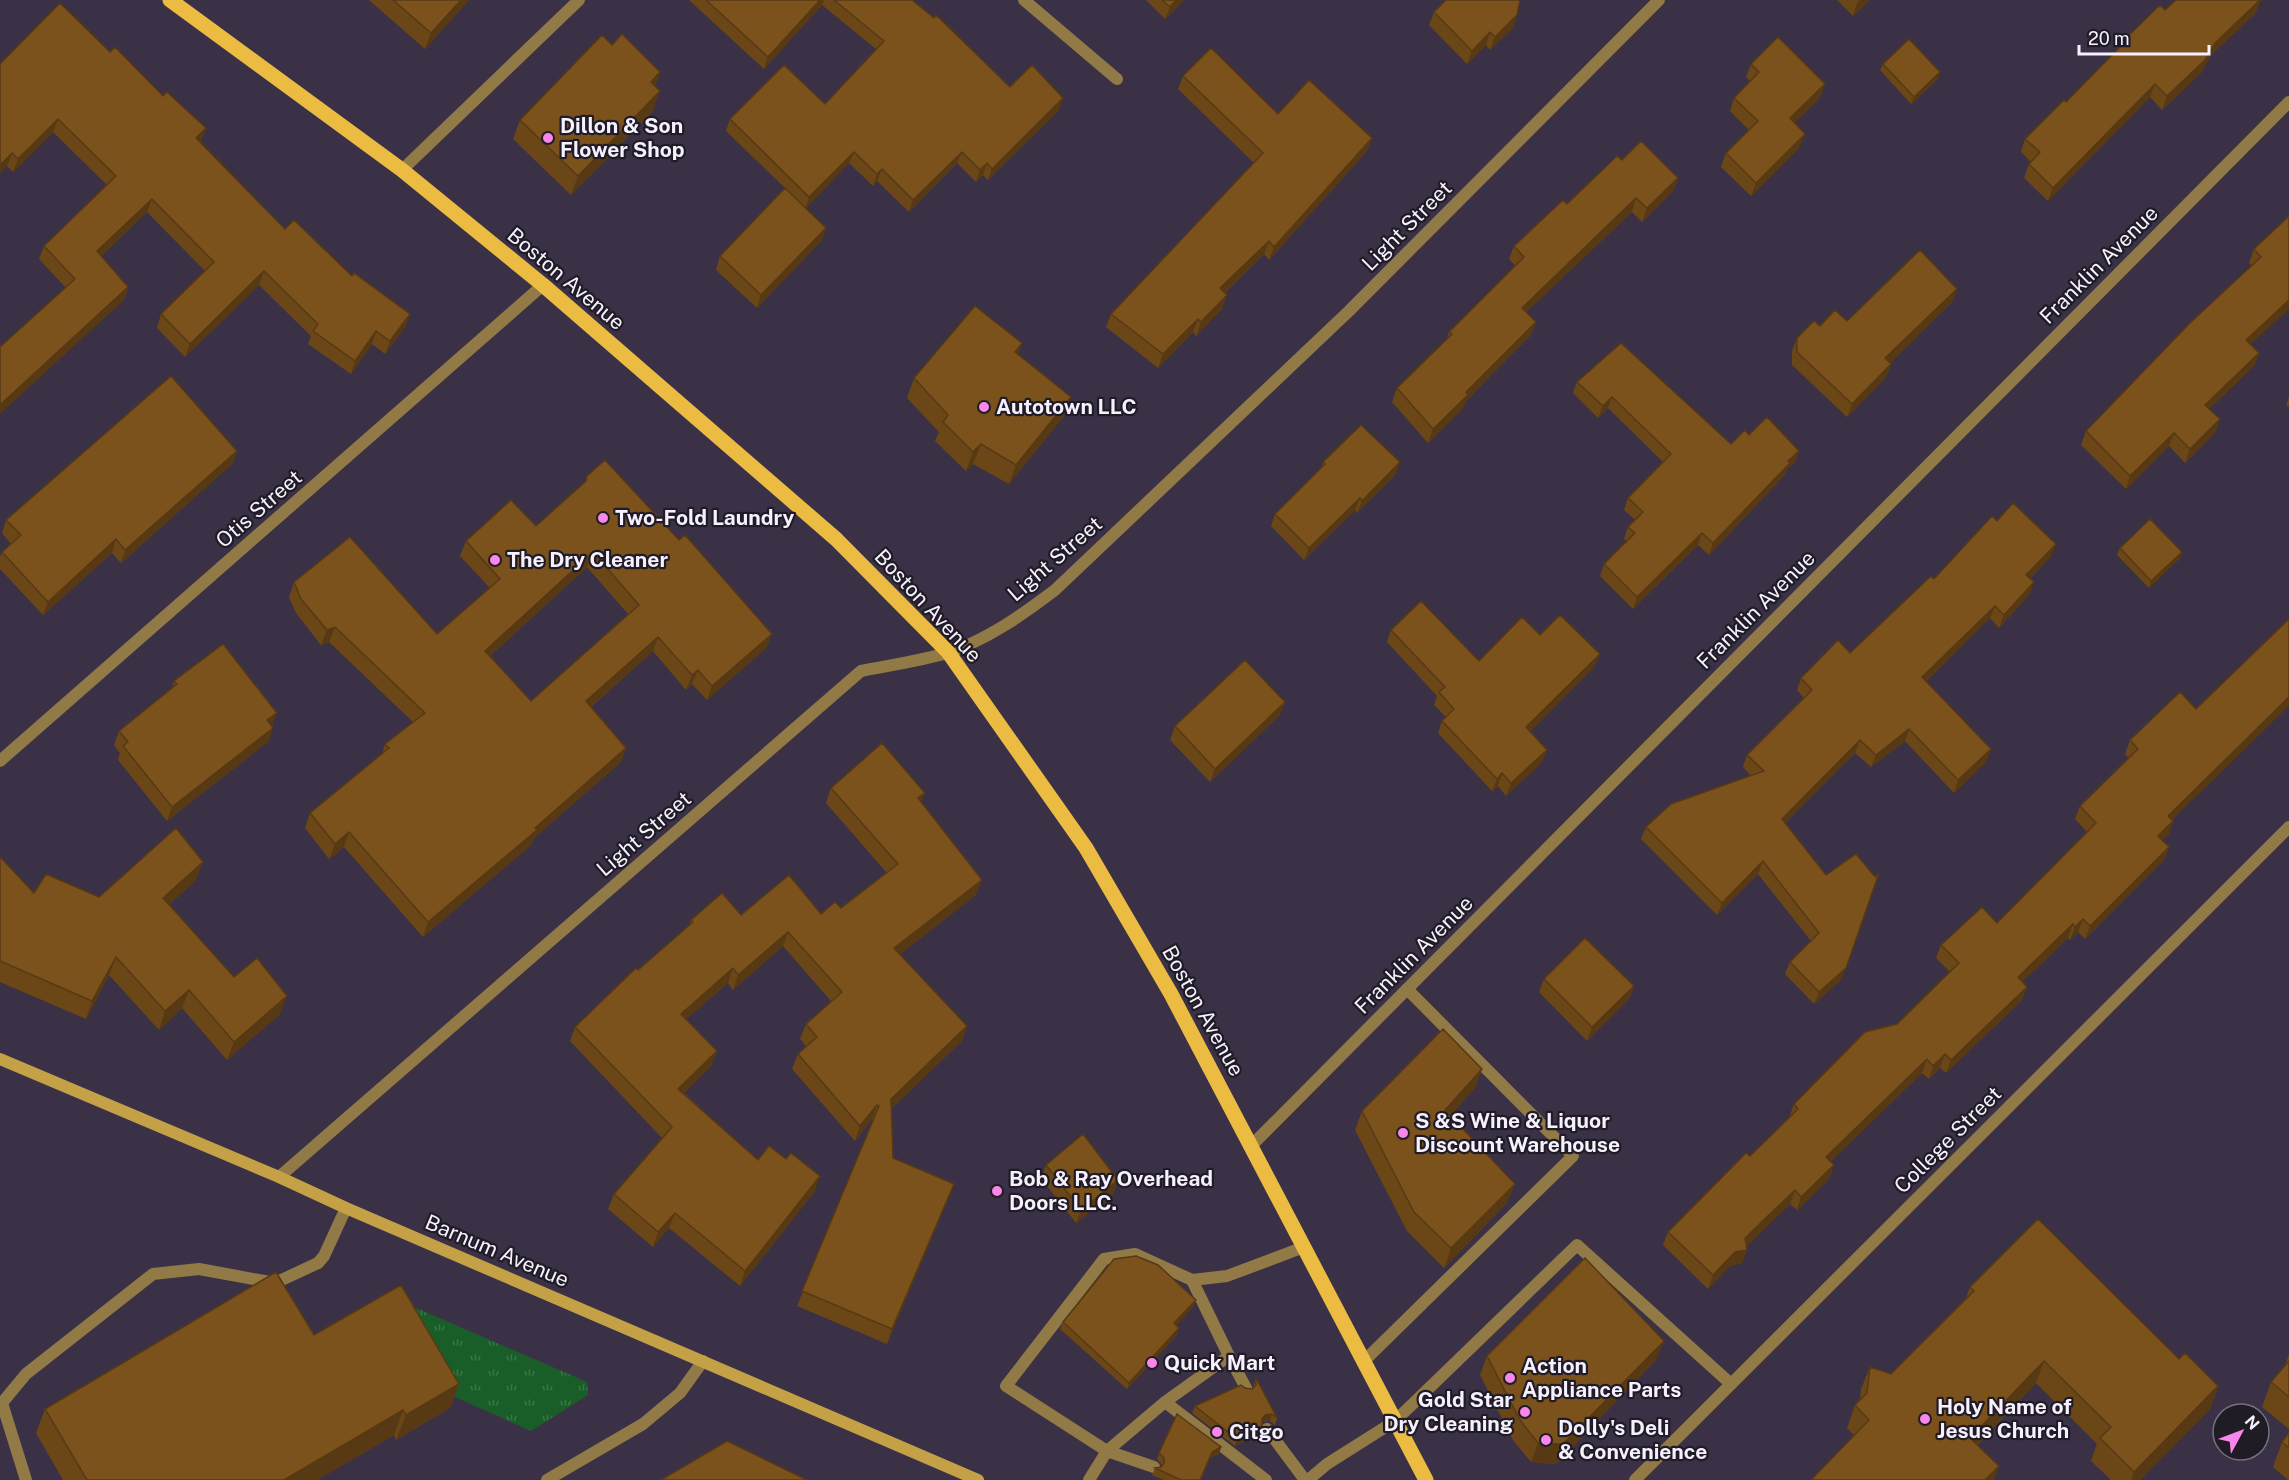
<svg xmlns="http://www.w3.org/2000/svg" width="2289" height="1480" font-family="'Public Sans',sans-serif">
  <defs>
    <pattern id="grass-tufts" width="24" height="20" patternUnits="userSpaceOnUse" patternTransform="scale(1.5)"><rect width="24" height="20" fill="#195e28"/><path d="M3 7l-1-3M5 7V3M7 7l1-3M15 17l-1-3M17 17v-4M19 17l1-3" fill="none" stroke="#3b7648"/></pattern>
  </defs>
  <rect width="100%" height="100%" fill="#3b3147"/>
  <path fill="url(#grass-tufts)" d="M407 1304 587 1382 588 1395 531 1431 453 1396Z"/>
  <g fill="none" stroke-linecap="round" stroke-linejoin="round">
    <path stroke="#917a45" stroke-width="12" d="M1192 1280 1229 1356
      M1364 1361 1573 1156 1407 989
      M1165 1402 1266 1480
      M1267 1429 1305 1480
      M1154 1467 1107 1451 1006 1386 1104 1259 1135 1254 1192 1280 1227 1276 1304 1247
      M26 1480 2 1403 26 1374 153 1274 199 1269 275 1283 318 1263 324 1256 346 1208
      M1089 1480 1107 1451 1165 1402 1229 1356 1246 1388
      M1308 1480 1327 1464 1395 1421 1577 1245 1731 1384"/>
    <path stroke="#917a45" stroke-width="12" d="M1024 0 1117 79
      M402 170 579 0
      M0 761 543 285
      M1251 1146 2289 102
      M279 1177 861 671C890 665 920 661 947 653 987 640 1022 615 1055 590L1349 311 1659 0
      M547 1480 643 1424 680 1393 703 1361
      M1635 1480 2289 827"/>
    <path stroke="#c4a046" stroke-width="12" d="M0 1059 279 1177 346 1208 978 1480"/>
    <path stroke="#ebbc41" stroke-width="15" d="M170 0 402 170 543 285 836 539 948 652 1086 848 1171 994 1426 1480"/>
  </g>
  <path fill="#6b4718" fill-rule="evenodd" d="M369 0H469L425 49Z
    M689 0H912L1010 87 1059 110 988 180 983 175 976 182 957 163 909 212 877 181 873 186 849 163 806 208 826 228 821 241 757 308 716 270 720 256 785 188 726 131 730 119 825 104 876 49 822 5 764 69Z
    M1146 0H1184L1165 19Z
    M1837 0H1869L1853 16Z
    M2259 4 2255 14 2210 56 2201 73 2162 110 2150 97 2048 201 2024 178 2029 164 2031 162 2021 152 2025 139 2066 102 2116 51 2118 46 2165 10Z
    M1434 12 1517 15 1513 28 1490 50 1486 45 1467 64 1429 25Z
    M612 45 660 72 655 86 653 111 571 195 513 139 520 120Z
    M0 64 201 141 200 142 285 229 352 276 410 314 405 327 385 354 372 344 351 374 308 344 311 336 259 285 185 357 157 328 161 314 205 271 147 212 101 256 128 287 124 300 66 288 39 259 44 246 107 185 53 132 13 172 7 166Z
    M1751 64 1820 98 1794 123 1800 147 1751 196 1721 167 1726 153 1749 130 1730 111 1734 98 1750 81 1746 77Z
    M1883 64 1938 79 1911 104 1880 70Z
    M1183 76 1278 114 1372 138 1367 151 1269 260 1264 254 1225 293 1222 309 1196 336 1193 332 1158 368 1106 327 1111 314 1254 163 1178 89Z
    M1622 160 1678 178 1673 191 1642 222 1632 212 1526 312 1536 322 1531 335 1466 401 1463 408 1428 443 1392 402 1397 388 1447 339 1449 332 1515 266 1509 259 1514 246Z
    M2289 216 2251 344 2259 353 2254 366 2209 409 2220 419 2215 433 2185 463 2169 446 2126 489 2081 445 2086 431 2252 266 2249 263 2254 249Z
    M1957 289 1952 302 1890 363 1891 364 1886 377 1847 417 1792 365V351L1797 338 1820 326 1847 321Z
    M1022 343 1018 354 1064 416 1009 484 973 464 966 471 935 441 939 432 907 398 914 378Z
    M1577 382 1731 444 1749 435 1795 462 1787 469 1785 475 1709 555 1698 545 1633 609 1600 576 1604 564 1627 541 1624 539 1628 527 1635 520 1624 510 1628 498 1663 462 1608 408 1598 418 1573 393Z
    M2289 397V407L2286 405Z
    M237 451 232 464 121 563 112 553 43 615 0 569V557L2 552 11 544 2 533 6 520Z
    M1323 462 1396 474 1357 513 1355 510 1304 560 1271 526 1275 514 1321 468Z
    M587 476 679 540 772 634 766 648 707 700 692 684 686 690 653 651 591 707 626 748 621 762 533 839 531 845 423 937 344 847 329 859 305 828 310 813 382 754 385 744 413 722 329 642 321 645 296 613 289 597 294 582 437 634 490 588 460 556 466 541 536 526 585 482ZM587 567 628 614 531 701 490 656Z
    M1997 521 2051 556 2030 579 2034 582 2029 595 1999 628 1990 618 1926 681 1991 749 1986 762 1954 793 1905 741 1871 767 1855 753 1785 823 1841 980 1814 1004 1785 974 1790 962 1811 941 1758 874 1717 915 1641 839 1646 827 1751 776 1743 767 1747 755 1804 698 1797 690 1801 678 1850 653 1934 579Z
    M2120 548 2182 552 2179 559 2149 588 2117 555Z
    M1391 630 1479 661 1540 635 1595 666 1530 731 1542 762 1506 796 1498 786 1492 791 1438 733 1442 721 1446 717 1434 705 1437 696 1387 642Z
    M174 681 272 726 269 741 167 821 118 760 120 753 114 745 119 731 172 689Z
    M2180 692 2173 820 2169 834 2162 840 2169 847 2164 860 2085 939 2078 932 2070 940 2068 938 2022 982 2027 987 2022 1000 1946 1073 1940 1068 1929 1079 1922 1073 1830 1162 1834 1165 1829 1179 1797 1210 1790 1204 1746 1246 1747 1250 1742 1263 1730 1266 1708 1289 1663 1245 1668 1232 1750 1156 1789 1118 1794 1104 1897 1024 1950 972 1936 958 1941 945 1997 923 2087 832 2075 819 2080 806 2129 758 2125 754 2130 740Z
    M1280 715 1210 782 1170 740 1175 726Z
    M831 788 921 802 976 895 900 954 967 1026 962 1041 891 1109 893 1158 948 1199 887 1344 797 1306 873 1121 872 1119 855 1141 792 1069 798 1054 806 1046 800 1039 806 1024 831 1001 783 946 733 990 728 983 686 1019 717 1051 711 1066 684 1093 758 1160 815 1191 740 1286 669 1228 653 1247 608 1209 614 1194 662 1138 570 1041 575 1027 689 926 691 920 741 915 821 914 841 908 887 873 826 803Z
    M0 857 34 893 99 897 196 880 169 905 234 977 280 1014 227 1060 182 1008 159 1030 109 975 86 1019 0 982Z
    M1544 979 1634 986 1629 999 1587 1041 1539 992Z
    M1482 1069 1475 1088 1450 1116 1507 1203 1444 1268 1407 1231 1355 1130 1362 1111Z
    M1046 1165 1114 1193 1076 1223 1041 1178Z
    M1970 1287 2179 1359 2218 1386 2210 1409 2140 1480H2111L2091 1461 2097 1444 2036 1383 1977 1445 1854 1435 1847 1428 1855 1405 1860 1400 1861 1389 1870 1367 1891 1374 1966 1298Z
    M1196 1300 1193 1307 1176 1325 1177 1335 1127 1389 1060 1329 1063 1322Z
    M314 1335 459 1384 450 1408 396 1440 394 1435 317 1480H63L36 1433 45 1409Z
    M2289 1354V1429L2262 1407 2271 1382 2285 1366Z
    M1487 1356 1656 1360 1556 1464 1531 1462 1513 1440 1480 1375Z
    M1256 1378 1277 1418 1275 1425 1270 1421 1263 1422 1260 1433 1235 1446 1192 1413 1195 1406 1245 1388 1252 1389 1253 1387Z
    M2289 1433V1480H2288L2273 1467 2282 1442Z
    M1221 1447 1219 1454 1210 1458 1201 1480H1164L1152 1475 1155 1468 1162 1466V1465L1157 1459 1159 1453Z"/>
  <path fill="#573914" d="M461 0H469L425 49 431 33Z
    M820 0H824L822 5 764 69 768 57Z
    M1176 0H1184L1165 19 1170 7Z
    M1860 0H1869L1853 16 1857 3Z
    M2255 0H2263L2259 4 2255 14 2210 56 2201 73 2162 110 2167 96 2215 43Z
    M1517 15 1513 28 1490 50 1495 37Z
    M1490 32 1486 45 1467 64 1472 51Z
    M660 72 653 91 651 82Z
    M1940 72 1938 79 1911 104 1914 97Z
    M1825 84 1820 98 1785 132 1790 118Z
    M2155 84 2150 97 2048 201 2053 188Z
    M660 91 653 111 571 195 578 176Z
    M1063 98 1059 110 988 180 992 169Z
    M58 119 53 132 13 172 18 159Z
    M206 128 201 141 191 151 196 138Z
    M1805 134 1800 147 1751 196 1756 183Z
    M1372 138 1367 151 1269 260 1274 247Z
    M854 152 849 163 805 209 809 197Z
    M962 152 957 163 909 212 913 200Z
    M12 153 7 166 0 173V165Z
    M987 163 983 175 976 182 980 170Z
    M882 169 877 181 873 186 877 174Z
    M1678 178 1673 191 1642 222 1647 208Z
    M1636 198 1632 212 1517 321 1522 308Z
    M152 199 147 212 92 264 97 251Z
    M826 228 821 241 757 308 761 295Z
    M1269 241 1264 254 1215 302 1220 288Z
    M264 271 259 285 185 357 190 344Z
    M128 287 124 300 0 414V405Z
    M1957 289 1952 302 1881 372 1885 358Z
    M1227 295 1222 309 1196 336 1201 322Z
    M2289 300V309L2241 353 2246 340Z
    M410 314 405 327 385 354 390 341Z
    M1198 319 1193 332 1158 368 1163 354Z
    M1536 322 1531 335 1466 401 1463 408 1428 443 1433 429 1466 392Z
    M376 331 372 344 351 374 355 361Z
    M1022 343 1015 363V352Z
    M2259 353 2254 366 2200 418 2205 405Z
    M1891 364 1886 377 1847 417 1852 404Z
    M1071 397 1064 416 1009 484 1016 465Z
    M1612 397 1608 408 1598 418 1603 406Z
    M2220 419 2215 433 2185 463 2190 449Z
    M2174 433 2169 446 2126 489 2130 476Z
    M981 444 973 464 966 471 973 452Z
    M237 451 232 464 121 563 125 550Z
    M1799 451 1795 462 1787 469 1785 475 1709 555 1713 543 1788 461Z
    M1400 462 1396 474 1357 513 1362 501Z
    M1360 498 1355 510 1304 560 1309 548Z
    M1702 533 1698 545 1633 609 1637 597Z
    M116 539 112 553 43 615 48 602Z
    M2056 544 2051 556 2022 587 2026 575Z
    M593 552 587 567 480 665 485 651Z
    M2182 552 2179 559 2149 588 2151 581Z
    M2034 582 2029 595 1999 628 2004 615Z
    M1995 606 1990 618 1917 689 1922 677Z
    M335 627 329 642 321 645 327 630Z
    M772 634 766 648 707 700 712 686Z
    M658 637 653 651 580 716 586 701Z
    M1600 654 1595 666 1522 740 1526 727Z
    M698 670 692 684 686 690 692 675Z
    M2289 697V706L2163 829 2168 816Z
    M1285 702 1280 715 1210 782 1215 769Z
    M277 713 272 726 267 720Z
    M273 728 269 741 167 821 172 807Z
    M1909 729 1905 741 1871 767 1876 755Z
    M1860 740 1855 753 1777 831 1782 819Z
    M626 748 621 762 533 839 531 845 423 937 428 922Z
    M1991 749 1986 762 1954 793 1958 780Z
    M1547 750 1542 762 1506 796 1511 783Z
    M1502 773 1498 786 1492 791 1497 779Z
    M925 793 919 807 918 798Z
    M2173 821 2169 834 2153 850 2158 836Z
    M349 832 344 847 329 859 335 844Z
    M2169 847 2164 860 2085 939 2090 926Z
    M1763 861 1758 874 1717 915 1722 903Z
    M203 862 196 880 157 916 163 898Z
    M982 880 976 895 889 963 894 948Z
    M2083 919 2078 932 2070 940 2075 927Z
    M2073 924 2068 938 2013 991 2018 977Z
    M788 932 783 946 733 990 738 975Z
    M116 957 109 975 86 1019 92 1001Z
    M733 968 728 983 675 1029 681 1014Z
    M1846 968 1841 980 1814 1004 1819 992Z
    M1634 986 1629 999 1587 1041 1592 1027Z
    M2027 987 2022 1000 1946 1073 1951 1060Z
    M189 990 182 1008 159 1030 165 1011Z
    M287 996 280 1014 227 1060 234 1042Z
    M967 1026 962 1041 886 1114 891 1099Z
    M717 1051 711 1066 673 1103 678 1089Z
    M1945 1054 1940 1068 1929 1079 1933 1066Z
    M1927 1059 1922 1073 1821 1171 1826 1157Z
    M1482 1069 1475 1088 1438 1130 1445 1110Z
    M877 1105 872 1119 855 1141 860 1126Z
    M1834 1165 1829 1179 1797 1210 1801 1197Z
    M820 1176 815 1191 740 1286 745 1271Z
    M1118 1180 1114 1193 1076 1223 1081 1210Z
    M954 1184 948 1199 887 1344 892 1329Z
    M1515 1184 1507 1203 1444 1268 1451 1248Z
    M1795 1190 1790 1204 1742 1251 1747 1250 1742 1263 1730 1266 1708 1289 1713 1275 1745 1238Z
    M675 1213 669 1228 653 1247 658 1232Z
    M1196 1300 1193 1307 1172 1330 1174 1323Z
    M1179 1328 1177 1335 1127 1389 1129 1383Z
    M1664 1341 1656 1360 1556 1464 1531 1462 1538 1443Z
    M2044 1361 2036 1383 1961 1460 1970 1438Z
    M459 1384 450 1408 396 1440 406 1415Z
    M2218 1386 2210 1409 2140 1480H2131L2134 1472Z
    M403 1410 394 1435 317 1480H284Z
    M1272 1414 1270 1421 1263 1422 1259 1426 1262 1419 1265 1415Z
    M1262 1426 1260 1433 1235 1446 1237 1439Z
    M1221 1447 1219 1454 1210 1458 1212 1452Z
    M1999 1466 1994 1480H1985Z"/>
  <path fill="#7c521c" stroke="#573914" stroke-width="1.5" fill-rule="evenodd" d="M393 0H461L431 33Z
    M706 0H820L768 57Z
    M834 0H912L934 18 936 15 1010 87 1032 65 1063 98 992 169 987 163 980 170 962 152 913 200 882 169 877 174 854 152 809 197 730 119 784 65 825 104 884 41Z
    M1162 0H1176L1170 7Z
    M1446 0H1520L1517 15 1495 37 1490 32 1472 51 1434 12Z
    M2176 0H2260L2215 43 2205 60 2167 96 2155 84 2053 188 2029 164 2040 152 2025 139 2064 100 2066 102 2120 47 2118 46 2160 5 2165 10Z
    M60 3 110 52 115 47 163 96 167 92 206 128 196 138 285 229 294 220 352 276 354 273 410 314 390 341 376 331 355 361 313 331 318 324 264 271 190 344 161 314 214 262 152 199 97 251 128 287 0 405V347L75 279 44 246 116 176 58 119 18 159 12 153 0 165V64Z
    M622 34 660 72 651 82 660 91 578 176 520 120 602 35 612 45Z
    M1778 37 1825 84 1790 118 1805 134 1756 183 1726 153 1758 121 1734 98 1759 72 1751 64Z
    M1909 39 1940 72 1914 97 1883 64Z
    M1211 48 1278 114 1309 80 1372 138 1274 247 1269 241 1220 288 1227 295 1201 322 1198 319 1163 354 1111 314 1263 153 1183 76Z
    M1641 141 1678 178 1647 208 1636 198 1522 308 1536 322 1466 392 1468 395 1433 429 1397 388 1452 334 1449 332 1524 257 1514 246 1563 200 1567 204 1617 156 1622 160Z
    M785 188 826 228 761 295 720 256Z
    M2289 216V300L2246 340 2259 353 2205 405 2220 419 2190 449 2174 433 2130 476 2086 431 2190 323 2261 257 2254 249Z
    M1920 250 1957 289 1885 358 1891 364 1852 404 1797 352V338L1814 321 1820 326 1835 310 1847 321Z
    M975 306 1022 343 1015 352 1071 397 1016 465 981 444 973 452 943 422 948 415 914 378Z
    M1621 343 1731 444 1745 430 1749 435 1767 417 1799 451 1788 461 1790 463 1713 543 1702 533 1637 597 1604 564 1635 533 1628 527 1643 512 1628 498 1671 454 1612 397 1603 406 1577 382Z
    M171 376 237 451 125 550 116 539 48 602 2 552 21 535 6 520Z
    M1361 425 1400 462 1362 501 1360 498 1309 548 1275 514 1325 464 1323 462Z
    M605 460 679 540 685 535 772 634 712 686 698 670 692 675 658 637 586 701 626 748 535 828 537 830 428 922 349 832 335 844 310 813 389 748 385 744 425 713 335 627 327 630 301 599 294 582 350 537 437 634 500 579 466 541 511 500 536 526 586 481 587 476ZM593 552 639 605 531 701 485 651Z
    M2013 503 2056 544 2026 575 2034 582 2004 615 1995 606 1922 677 1991 749 1958 780 1909 729 1876 755 1860 740 1782 819 1826 875 1856 854 1875 877 1879 873 1846 968 1819 992 1790 962 1819 933 1763 861 1722 903 1646 827 1671 804 1764 771 1747 755 1812 690 1801 678 1838 640 1850 653 1931 576 1934 579 1992 516 1997 521Z
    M2150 519 2182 552 2151 581 2120 548Z
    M1421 601 1479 661 1522 617 1540 635 1560 615 1600 654 1526 727 1547 750 1511 783 1502 773 1497 779 1442 721 1454 709 1439 692 1445 687 1391 630Z
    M2289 619V697L2168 816 2173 821 2158 836 2169 847 2090 926 2083 919 2075 927 2073 924 2018 977 2027 987 1951 1060 1945 1054 1933 1066 1927 1059 1826 1157 1834 1165 1801 1197 1795 1190 1745 1238 1747 1250 1735 1252 1713 1275 1668 1232 1746 1153 1750 1156 1798 1109 1794 1104 1865 1032 1897 1024 1959 963 1941 945 1982 907 1997 923 2096 823 2080 806 2138 749 2130 740 2180 692 2196 709Z
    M223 644 277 713 267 720 273 728 172 807 123 746 128 742 119 731 177 684 174 681Z
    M1245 660 1285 702 1215 769 1175 726Z
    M882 743 925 793 918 798 982 880 894 948 967 1026 891 1099 893 1158 954 1184 892 1329 802 1291 879 1106 877 1105 860 1126 798 1054 817 1037 806 1024 842 992 788 932 738 975 733 968 681 1014 717 1051 678 1089 758 1160 769 1146 786 1159 791 1153 820 1176 745 1271 675 1213 658 1232 614 1194 672 1127 575 1027 636 968 638 970 693 922 691 920 722 893 741 915 789 875 821 914 835 902 841 908 898 864 831 788Z
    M176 828 203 862 163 898 234 977 257 958 287 996 234 1042 189 990 165 1011 116 957 92 1001 0 961V857L34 893 46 874 99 897Z
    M1585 938 1634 986 1592 1027 1544 979Z
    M1443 1029 1482 1069 1445 1110 1515 1184 1451 1248 1414 1212 1362 1111Z
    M1083 1134 1118 1180 1081 1210 1046 1165Z
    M2038 1219 2179 1359 2185 1353 2218 1386 2134 1472 2100 1438 2111 1427 2044 1361 1970 1438 1999 1466 1985 1480H1811L1869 1420 1855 1405 1867 1393 1870 1367 1891 1374 1974 1291 1970 1287Z
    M1136 1256 1158 1265 1196 1300 1174 1323 1179 1328 1129 1383 1063 1322 1114 1259Z
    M1585 1258 1664 1341 1563 1444 1538 1443 1520 1420 1487 1356Z
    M276 1272 314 1335 401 1285 459 1384 406 1415 403 1410 284 1480H87L45 1409Z
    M2289 1361V1397L2271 1382Z
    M1256 1378 1277 1418 1272 1414 1265 1415 1262 1419V1426L1237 1439 1195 1406 1241 1385 1245 1388 1252 1389 1256 1385Z
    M1177 1414 1221 1447 1212 1452 1200 1480H1181L1155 1468 1161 1467 1164 1463V1458L1159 1453Z
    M2289 1433V1448L2282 1442Z
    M727 1441 807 1480H661Z"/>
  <g fill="#f987e9" stroke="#201c26" stroke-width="2">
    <circle cx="548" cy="138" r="6"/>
    <circle cx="984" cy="407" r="6"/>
    <circle cx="603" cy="518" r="6"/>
    <circle cx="495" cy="560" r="6"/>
    <circle cx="1403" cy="1133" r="6"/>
    <circle cx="997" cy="1191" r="6"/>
    <circle cx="1152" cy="1363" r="6"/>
    <circle cx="1510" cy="1378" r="6"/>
    <circle cx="1525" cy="1412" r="6"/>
    <circle cx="1925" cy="1419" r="6"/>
    <circle cx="1217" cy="1432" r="6"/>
    <circle cx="1546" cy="1440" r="6"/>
  </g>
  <g text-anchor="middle" stroke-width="4.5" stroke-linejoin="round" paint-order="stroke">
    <g font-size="21" font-weight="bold" fill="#f7f1ff" stroke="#201c26" text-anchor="start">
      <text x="560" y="133">Dillon &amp; Son<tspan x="560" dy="24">Flower Shop</tspan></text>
      <text x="996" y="414">Autotown LLC</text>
      <text x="615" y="525">Two-Fold Laundry</text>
      <text x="507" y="567">The Dry Cleaner</text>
      <text x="1415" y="1128">S &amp;S Wine &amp; Liquor<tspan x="1415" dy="24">Discount Warehouse</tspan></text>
      <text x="1009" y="1186">Bob &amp; Ray Overhead<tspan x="1009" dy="24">Doors LLC.</tspan></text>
      <text x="1164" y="1370">Quick Mart</text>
      <text x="1522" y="1373">Action<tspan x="1522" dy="24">Appliance Parts</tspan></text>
      <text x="1513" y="1407" text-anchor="end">Gold Star<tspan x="1513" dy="24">Dry Cleaning</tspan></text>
      <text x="1937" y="1414">Holy Name of<tspan x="1937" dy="24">Jesus Church</tspan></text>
      <text x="1558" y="1435">Dolly's Deli<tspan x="1558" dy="24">&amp; Convenience</tspan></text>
      <text x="1229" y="1439">Citgo</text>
    </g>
    <g font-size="21" fill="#f7f1ff" stroke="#201c26">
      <text transform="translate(1407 226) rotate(-45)" y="7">Light Street</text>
      <text transform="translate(2099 265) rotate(-45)" y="7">Franklin Avenue</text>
      <text transform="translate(566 279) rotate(40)" y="7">Boston Avenue</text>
      <text transform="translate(259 509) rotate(-41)" y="7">Otis Street</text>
      <text transform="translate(1055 559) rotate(-41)" y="7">Light Street</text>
      <text transform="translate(928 606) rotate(47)" y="7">Boston Avenue</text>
      <text transform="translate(1756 610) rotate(-45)" y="7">Franklin Avenue</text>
      <text transform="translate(644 834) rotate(-41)" y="7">Light Street</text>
      <text transform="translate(1414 955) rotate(-45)" y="7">Franklin Avenue</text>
      <text transform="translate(1203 1011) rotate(61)" y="7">Boston Avenue</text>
      <text transform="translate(1948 1140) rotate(-45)" y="7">College Street</text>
      <text transform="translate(497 1251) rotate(23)" y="7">Barnum Avenue</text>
    </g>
  </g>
  <g transform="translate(2241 1432) rotate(49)"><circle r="28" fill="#201c26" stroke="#76717d" stroke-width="1.5"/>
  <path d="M0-4.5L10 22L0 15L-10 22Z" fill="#f987e9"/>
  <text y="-9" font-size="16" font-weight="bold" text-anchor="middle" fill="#f7f1ff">N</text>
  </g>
  <path d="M2079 45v9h130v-9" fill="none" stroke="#f7f1ff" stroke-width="3"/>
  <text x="2088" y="45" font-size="18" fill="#f7f1ff" stroke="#201c26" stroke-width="4.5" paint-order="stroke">20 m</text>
</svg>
